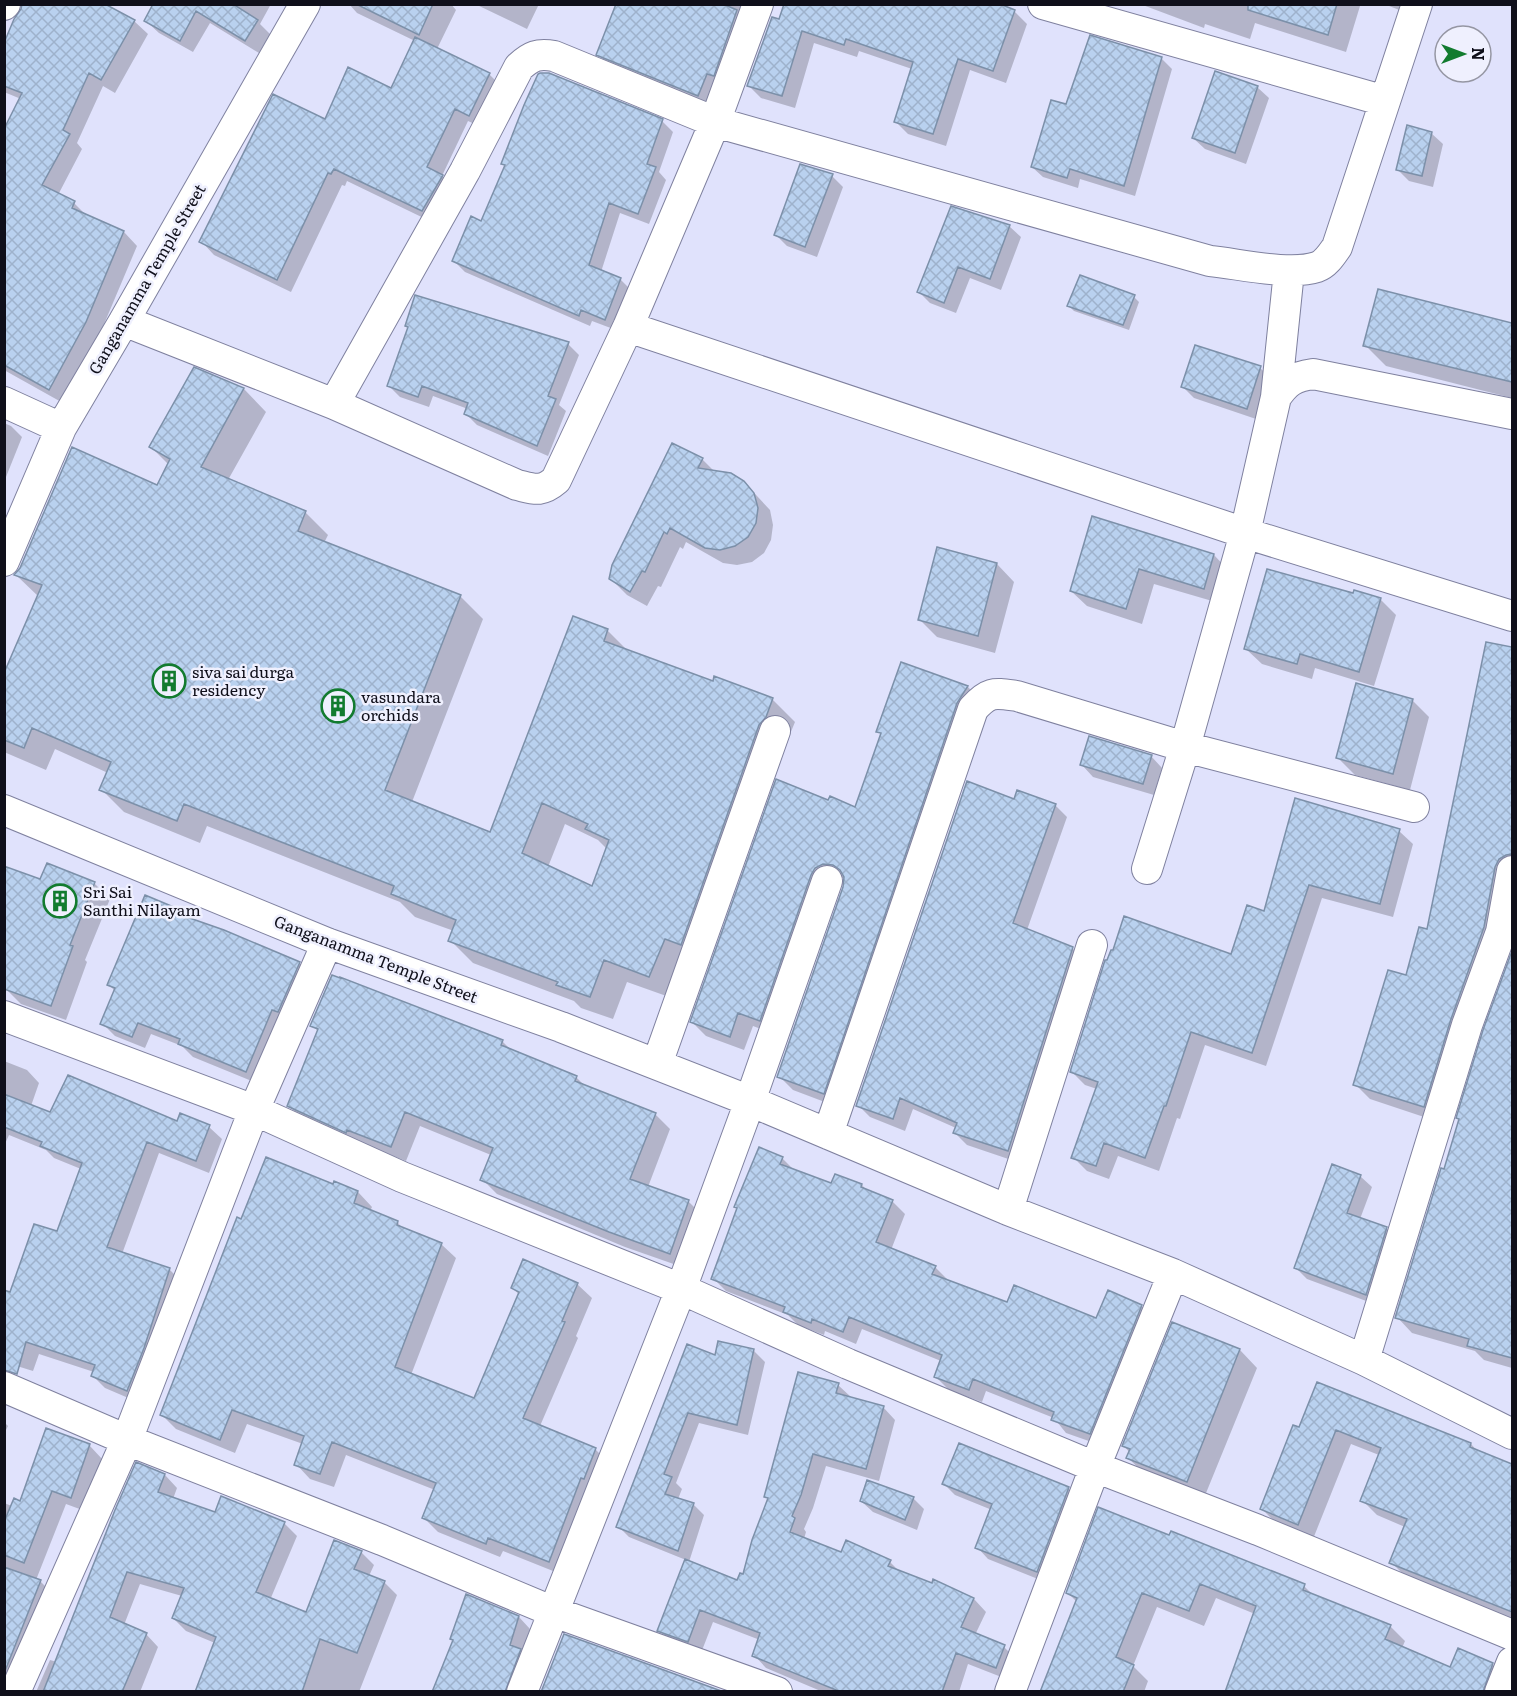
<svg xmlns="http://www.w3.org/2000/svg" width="1517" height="1696" font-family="Literata,serif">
  <defs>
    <pattern id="building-cross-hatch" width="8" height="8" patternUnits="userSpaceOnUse" patternTransform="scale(1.5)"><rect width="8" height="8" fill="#b9d1ef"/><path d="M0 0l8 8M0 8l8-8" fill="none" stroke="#9eb2cc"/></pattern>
  </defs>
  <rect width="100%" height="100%" fill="#e0e2fc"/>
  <path fill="#0003" fill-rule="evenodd" d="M155 4H271L260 24 270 34 259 53 210 23 193 52 159 33 146 21Z
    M349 4H451L456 10 437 49 489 74 502 87 483 128 468 121 442 176 455 189 436 224 347 181 345 186 342 185 291 292 214 255 201 241 325 121 392 90 415 41 357 13Z
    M475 4H539L527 29Z
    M618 4H756L717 114 616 73 598 54Z
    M1140 4H1358L1360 6 1346 52 1255 23 1250 39 1205 24 1204 28Z
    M1384 4H1410L1407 13Z
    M1014 11 1027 24 1006 83 970 70 946 146 908 134 896 122 912 69 859 51 857 57 814 43 795 108 761 98 748 85 780 21Z
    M134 21 148 34 115 93 103 86 77 143 82 149 58 195 74 203 87 216 124 232 137 246 99 336 63 403 4 370V133L21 99 4 92V47Z
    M1161 58 1172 69 1135 196 1080 179 1078 188 1043 177 1032 167 1067 106Z
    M1257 87 1269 98 1246 164 1205 149 1193 138Z
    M662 121 673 132 659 172 666 180 649 224 620 213 601 272 621 280 632 291 616 330 592 321 590 326 465 272 454 261 482 223 506 166 503 163Z
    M1431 133 1443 144 1433 187 1409 181 1397 169Z
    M832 176 843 187 817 257 787 246 775 234Z
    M1009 226 1021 237 1001 290 970 278 956 313 930 303 919 292Z
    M1379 291 1512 323V398L1386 366 1365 345Z
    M1134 297 1139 302 1129 330 1074 311 1069 306Z
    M406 326 568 344 579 355 559 405 566 411 548 456 477 425 466 414 468 409 433 396 429 407 400 397 389 386 409 329Z
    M1260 368 1272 379 1259 420 1194 398 1183 387Z
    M194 369 244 389 266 412 228 480 305 512 328 535 324 543 460 596 483 619 412 802 491 834 574 618 608 631 628 651 714 682 772 699 795 722 788 739 781 748 672 998 627 982 613 1019 581 1008 574 1001 473 963 450 940 454 931 415 917 400 902 207 826 200 843 124 812 101 789 108 773 55 749 46 770 4 752V677L39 597 16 575 158 487 169 465 151 447ZM565 824 598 840 607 849 593 888 548 867Z
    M4 423 11 426 22 437 4 482Z
    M672 445 702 459 715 472 744 482 770 510 773 525 771 540 764 553 752 562 737 565 723 563 686 542 683 549 680 547 661 587 658 586 647 606 627 595 611 579Z
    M1093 518 1214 555 1229 571 1219 603 1154 584 1142 624 1087 606 1071 591Z
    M938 548 997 564 1014 582 995 653 937 637 919 619Z
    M1354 595 1380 599 1396 615 1374 686 1315 668 1312 679 1262 664 1246 649Z
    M1488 643 1512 648V877L1439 1122 1370 1099 1355 1084 1428 931Z
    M902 664 968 687 981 701 838 1107 793 1090 779 1076 845 887V878H838L774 1034 753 1026 744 1050 706 1036 692 1022 829 802 856 809 882 735 878 731Z
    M1412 700 1429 717 1410 790 1355 775 1338 758Z
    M1151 756 1162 768 1154 795 1093 777 1082 765Z
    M1296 800 1399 831 1413 844 1393 917 1322 898 1266 1066 1205 1045 1180 1119 1177 1118 1159 1171 1118 1156 1109 1179 1087 1171 1073 1157 1097 1089 1085 1085 1072 1072 1232 956 1265 913Z
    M1055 805 1067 817 1027 930 1072 948 1085 960 1020 1163 967 1145 955 1133 956 1128 913 1109 905 1131 870 1117 858 1105Z
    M47 865 94 883 110 899 85 960 87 962 66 1020 21 1004 6 989Z
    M182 913 189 919 299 963 312 976 259 1084 193 1057 182 1046 151 1034 145 1048 115 1036 102 1023 115 991 109 985Z
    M1512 955V1368L1484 1360 1475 1351 1412 1333 1397 1317 1445 1171 1485 1031Z
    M312 1025 502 1041 511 1050 576 1077 586 1087 655 1114 670 1129 648 1187 688 1201 703 1216 685 1268 625 1247 497 1194 482 1179 491 1155 420 1126 406 1161 304 1121 289 1106 319 1032Z
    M4 1061 27 1070 39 1083 31 1106 51 1114 178 1123 181 1115 209 1127 222 1139 209 1173 159 1153 122 1254 169 1269 181 1281 140 1403 105 1388 93 1376 94 1372 39 1354 33 1371 4 1362 11 1294 58 1233 81 1169 54 1158 46 1150 9 1135 4 1146Z
    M782 1158 795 1171 832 1185 836 1176 862 1185 868 1192 892 1201 905 1214 891 1250 935 1267 948 1280 1008 1304 1097 1320 1141 1306 1154 1320 1103 1446 1066 1433 1054 1418 986 1391 982 1402 949 1390 936 1377 941 1361 862 1329 856 1344 825 1331 824 1335 798 1325 788 1315 726 1291 713 1278Z
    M1360 1176 1372 1187 1360 1219 1386 1228 1398 1239 1377 1305 1307 1279 1296 1268Z
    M335 1183 358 1192 372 1207 370 1211 397 1222 404 1230 441 1244 456 1258 411 1375 475 1400 520 1295 512 1288 577 1284 592 1298 576 1336 578 1338 540 1426 596 1450 610 1464 563 1575 503 1551 500 1557 438 1532 424 1518 435 1490 346 1455 334 1487 310 1479 296 1464 303 1444 247 1424 235 1453 176 1429 161 1414 242 1221 334 1186Z
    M1173 1324 1240 1350 1257 1368 1204 1498 1146 1475 1128 1458 1130 1453 1124 1446Z
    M719 1343 754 1351 765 1362 748 1435 699 1423 676 1483 682 1489 678 1499 693 1504 704 1515 689 1562 738 1582 744 1575 769 1500 765 1496 838 1385 851 1397 883 1407 895 1420 879 1481 826 1466 813 1508 804 1529 806 1532 804 1539 842 1554 890 1562 901 1573 932 1585 934 1581 974 1599 986 1612 975 1635 1004 1647 1016 1659 1009 1680 968 1664 959 1692H823L766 1668 754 1655 760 1640 713 1622 701 1653 672 1643 659 1630 686 1560 629 1537 618 1526 716 1358Z
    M1318 1384 1471 1444 1479 1453 1512 1467V1620L1406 1577 1391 1562 1405 1527 1377 1515 1362 1500 1379 1455 1351 1444 1313 1539 1277 1524 1262 1509 1300 1429Z
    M4 1422 8 1426 4 1434Z
    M47 1430 90 1446 103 1460 85 1511 66 1504 36 1580 40 1581 54 1595 4 1692V1503L12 1506 21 1503Z
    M165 1475 177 1488 173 1499 216 1514 284 1523 297 1536 270 1600 306 1614 361 1552 374 1565 369 1576 384 1582 397 1595 359 1692H196L215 1643 186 1631 173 1618 182 1596 140 1584 124 1625 146 1634 158 1647 140 1692H36L50 1660 57 1662Z
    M944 1484 1068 1488 1080 1500 1048 1583 988 1559 977 1547 992 1510 955 1495Z
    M913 1498 924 1509 917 1530 873 1512 861 1501Z
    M1170 1537 1304 1586 1314 1596 1390 1626 1405 1641 1402 1648 1450 1669 1492 1664 1507 1679 1503 1692H1261L1255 1614 1216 1598 1204 1626 1157 1607 1133 1666 1148 1681 1144 1692H1042L1077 1602 1068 1593Z
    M467 1596 519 1617 530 1629 522 1652 519 1692H434L454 1641Z"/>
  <path fill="url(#building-cross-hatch)" stroke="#7c90a9" stroke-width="1.5" fill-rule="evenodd" d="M22 4H105L135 20 101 80 89 73 63 130 70 134 42 185 75 201 72 208 124 231 86 322 49 390 4 365V129L22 93 4 86V43L14 19 21 9Z
    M153 4H233L258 20 245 41 196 11 180 41 144 21Z
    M356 4H433L419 35Z
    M616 4H723L737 10 714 76 707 74 698 96 596 55Z
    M784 4H1000L1015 10 993 71 958 59 933 134 894 122 913 62 846 39 844 45 802 31 782 96 747 86 772 17 779 19Z
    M1248 4H1337L1328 35 1248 10Z
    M1090 35 1162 57 1124 186 1070 169 1067 178 1031 167 1051 100 1066 104Z
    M415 37 490 73 469 116 455 109 427 167 443 175 422 211 334 169 331 174 328 173 277 280 199 242 273 94 325 119 348 67 391 88Z
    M1215 71 1258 86 1235 153 1192 138Z
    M540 73H549L663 119 647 164 656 167 638 214 609 203 589 265 621 278 605 320 581 310 579 316 452 261 471 216 481 221 505 165 501 164 524 105 538 74Z
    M1407 125 1432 132 1422 176 1396 170Z
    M800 164 833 174 805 247 774 235Z
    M951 206 1010 225 990 279 958 267 944 303 917 292Z
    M1080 275 1135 295 1123 325 1067 306Z
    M1378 289 1512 323V382L1363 346Z
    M415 295 569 342 548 396 556 399 537 446 464 414 468 403 422 386 418 397 387 386 408 327 405 326Z
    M1195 345 1261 366 1247 409 1181 387Z
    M194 367 244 388 201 467 306 511 298 531 461 595 385 790 490 832 573 616 608 629 604 641 713 681 714 676 773 698 766 717 759 725 681 945 665 939 649 977 604 960 590 997 556 985 558 982 448 941 456 920 391 894 394 886 184 804 177 821 99 790 111 762 32 728 24 748 4 740V673L42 585 14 575 20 568 72 447 157 485 170 459 149 447ZM542 803 588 824 585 829 609 840 592 886 522 853Z
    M672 443 703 458 698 468 731 473 744 481 754 493 758 508 756 523 748 537 735 546 720 550 705 548 670 528 667 534 664 532 645 572 642 571 630 592 609 579 612 565Z
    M1092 516 1214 554 1204 589 1139 569 1126 609 1070 591Z
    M937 547 997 563 978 636 918 620Z
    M1267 569 1353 593 1354 590 1381 598 1359 672 1300 654 1297 664 1244 649Z
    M1486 642 1512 647V854L1506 855 1499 859 1495 867 1484 927 1451 1019 1424 1107 1353 1085 1388 970 1406 975 1419 927 1427 929Z
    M901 662 968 686 957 703 824 1094 777 1077 843 887 844 877 840 870 833 865 823 864 815 868 811 875 760 1021 738 1013 730 1037 690 1022 776 779 828 800 830 796 855 807 881 733 876 732Z
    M1356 683 1413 699 1393 774 1336 758Z
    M1089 736 1152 755 1143 784 1080 765Z
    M967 781 1014 799 1017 790 1056 804 1013 923 1073 947 1008 1151 953 1133 957 1123 900 1098 893 1119 856 1106Z
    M1295 798 1400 829 1380 904 1309 885 1252 1053 1191 1032 1166 1106H1164L1145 1158 1104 1143 1096 1166 1071 1158 1098 1082 1070 1072 1105 960H1107L1111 950H1113L1124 916 1231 954 1247 905 1264 911Z
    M47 863 95 882 70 945 73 946 51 1006 4 989V866L40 879Z
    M145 895 183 911 181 915 224 930 300 962 278 1012 272 1010 246 1072 178 1044 180 1039 138 1023 132 1037 100 1024 115 988 107 985Z
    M1512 951V1358L1467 1346 1469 1339 1395 1318 1441 1168 1444 1169 1459 1119 1456 1118 1483 1030Z
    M332 975 340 978V977L503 1040 501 1045 577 1076 575 1081 656 1113 630 1179 689 1200 670 1254 609 1232 480 1180 493 1148 405 1112 391 1147 347 1130 346 1133 287 1106 318 1029 310 1026Z
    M68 1075 177 1121 180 1113 210 1125 196 1161 147 1142 107 1247 170 1268 144 1348 127 1391 91 1376 95 1365 26 1342 17 1374 4 1370V1290L10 1292 34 1224 57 1231 82 1163 40 1146 42 1142 4 1127V1094L50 1112Z
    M759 1147 783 1157 780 1164 831 1183 835 1174 862 1184 861 1187 893 1200 876 1242 936 1266 932 1274 1007 1302 1014 1285 1096 1318 1108 1290 1142 1305 1090 1434 1051 1420 1054 1412 973 1379 969 1390 934 1377 942 1355 849 1317 843 1332 812 1319 811 1323 783 1312 785 1307 711 1279 737 1208 734 1207Z
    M266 1157 333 1184 334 1181 358 1191 354 1203 398 1221 397 1225 442 1243 395 1367 474 1398 519 1292 511 1288 523 1259 578 1283 562 1321 565 1322 523 1418 596 1448 584 1479 581 1478 549 1562 488 1538 486 1544 422 1518 436 1483 332 1442 320 1474 294 1465 304 1436 232 1410 220 1440 160 1415 237 1217 241 1219Z
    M1332 1164 1361 1175 1347 1213 1387 1227 1366 1295 1294 1268Z
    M1172 1322 1240 1349 1187 1482 1126 1458 1130 1449 1122 1446Z
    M718 1341 754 1349 737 1425 688 1413 664 1474 672 1477 665 1494 694 1503 678 1551 616 1527 687 1344 715 1355Z
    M798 1372 839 1383 836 1393 884 1406 866 1469 813 1454 801 1495 792 1516 795 1518 790 1532 841 1552 846 1540 891 1560 888 1566 932 1583 933 1579 974 1598 961 1627 1005 1645 996 1668 956 1653 942 1692H841L752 1656 760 1633 700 1610 688 1642 657 1631 685 1559 737 1580 740 1573 743 1574 752 1540 768 1498 764 1497Z
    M1317 1382 1471 1443 1470 1447 1512 1464V1612L1389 1563 1407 1519 1360 1501 1381 1448 1336 1430 1298 1525 1260 1509 1293 1425 1299 1427Z
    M46 1428 90 1444 71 1498 52 1491 24 1563 4 1555V1522L14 1498 20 1501Z
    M959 1443 1069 1487 1037 1572 975 1548 992 1504 942 1484Z
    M136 1462 165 1474 158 1492 215 1512 221 1496 285 1522 256 1592 306 1612 334 1540 362 1551 354 1569 385 1581 357 1653 320 1639 302 1692H195L216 1637 172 1618 184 1588 127 1572 110 1617 147 1633 122 1692H43L115 1510Z
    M867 1480 914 1497 905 1520 860 1501Z
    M1098 1507 1169 1535 1171 1531 1305 1584 1303 1590 1391 1625 1385 1639 1450 1667 1458 1648 1493 1663 1483 1692H1225L1256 1606 1200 1584 1189 1611 1142 1593 1116 1657 1134 1665 1123 1692H1040L1077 1598 1066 1593Z
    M4 1567 41 1580 5 1671H4Z
    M466 1594 519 1616 510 1645 521 1649 505 1692H432L453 1640 450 1639Z
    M564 1634 631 1658 724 1692H541Z"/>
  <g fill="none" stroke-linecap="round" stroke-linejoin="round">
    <g stroke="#7f819f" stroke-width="32">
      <path id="street" d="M1043 4 1385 101
        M4 5 5 4
        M124 321 334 404 517 485C534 489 541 493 556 480L628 327 715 122 758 4
        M628 327 1245 533 1512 616
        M1276 397 1289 271
        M4 402 61 428
        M334 404 465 171 519 67C531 56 538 53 554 56L715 122 1210 261C1240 264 1290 276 1317 267 1326 264 1332 254 1337 247L1417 4
        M4 561 61 428 124 321 305 4
        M4 810 327 943 561 1027 750 1101 1008 1210 1173 1274 1364 1360 1512 1434
        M1147 869 1185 747 1245 533 1276 397C1287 381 1294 377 1313 374L1512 414
        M4 1016 254 1110 402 1177 681 1289 848 1364 1095 1467 1258 1530 1512 1635
        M657 1064 775 731
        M828 1134 973 709C989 691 994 693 1017 696L1185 747 1414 807
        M1008 1210 1092 945
        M1364 1360 1467 1025 1501 932 1512 871
        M4 1387 127 1440 382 1540 554 1612 777 1692
        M15 1692 127 1440 254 1110 327 943
        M522 1692 681 1289 750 1101 827 881
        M1010 1692 1095 1467 1173 1274
        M1500 1692 1512 1662"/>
    </g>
    <use href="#street" stroke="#fff" stroke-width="30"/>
  </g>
  <defs>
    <g id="building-ring" transform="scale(1.725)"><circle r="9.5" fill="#eff0fe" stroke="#127b2f" stroke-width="1.5"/><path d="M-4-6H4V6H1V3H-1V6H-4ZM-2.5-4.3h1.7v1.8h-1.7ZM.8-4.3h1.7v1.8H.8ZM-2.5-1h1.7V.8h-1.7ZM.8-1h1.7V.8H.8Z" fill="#127b2f"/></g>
  </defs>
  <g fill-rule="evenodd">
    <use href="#building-ring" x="169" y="681"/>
    <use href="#building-ring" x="338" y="706"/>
    <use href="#building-ring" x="60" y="901"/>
  </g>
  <g text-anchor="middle" stroke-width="5" stroke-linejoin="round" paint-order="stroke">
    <g font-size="16" fill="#0f0f1a" stroke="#eff0fe">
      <text transform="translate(147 279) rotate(-60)" y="6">Ganganamma Temple Street</text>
      <text transform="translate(376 959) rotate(21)" y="6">Ganganamma Temple Street</text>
    </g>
    <g font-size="16" fill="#0f0f1a" stroke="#eff0fe" text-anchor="start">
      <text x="192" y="678">siva sai durga<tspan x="192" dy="18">residency</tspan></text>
      <text x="361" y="703">vasundara<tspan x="361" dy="18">orchids</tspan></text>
      <text x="83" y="898">Sri Sai<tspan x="83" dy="18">Santhi Nilayam</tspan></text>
    </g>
  </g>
  <rect width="1517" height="1696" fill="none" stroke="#0f0f1a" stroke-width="12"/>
  <g transform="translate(1463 54) rotate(90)"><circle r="28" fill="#eff0fe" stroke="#9596a3" stroke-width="1.5"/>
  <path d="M0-4.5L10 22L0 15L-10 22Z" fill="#127b2f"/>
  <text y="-9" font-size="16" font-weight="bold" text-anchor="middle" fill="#0f0f1a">N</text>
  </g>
</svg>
